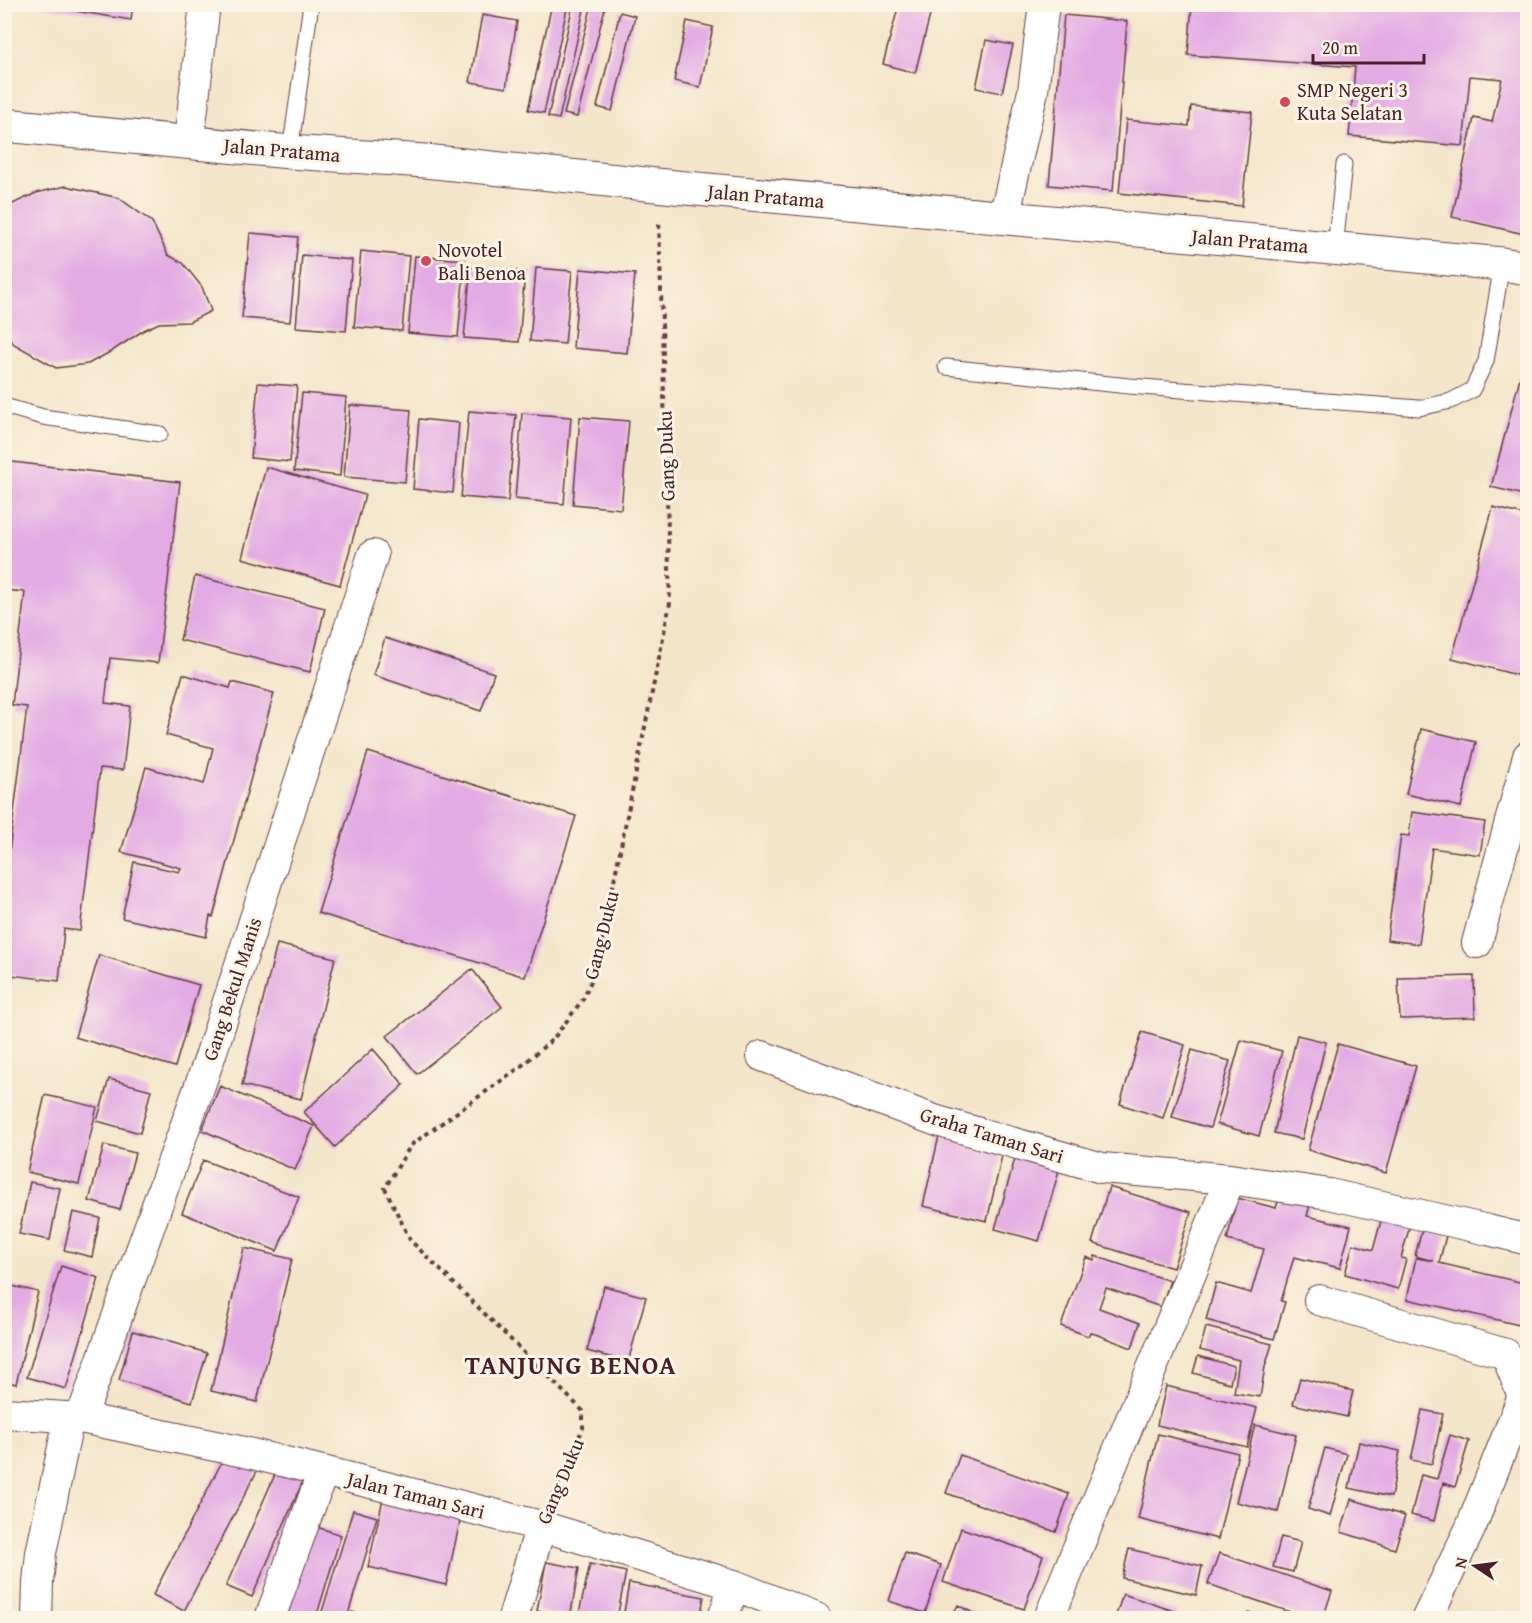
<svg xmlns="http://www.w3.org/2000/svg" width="1532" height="1623" font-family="'Gentium Book Plus',serif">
  <rect width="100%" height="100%" fill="#fcf5e5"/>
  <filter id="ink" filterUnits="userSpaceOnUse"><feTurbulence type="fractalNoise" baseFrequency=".0167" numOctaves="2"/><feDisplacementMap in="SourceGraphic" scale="12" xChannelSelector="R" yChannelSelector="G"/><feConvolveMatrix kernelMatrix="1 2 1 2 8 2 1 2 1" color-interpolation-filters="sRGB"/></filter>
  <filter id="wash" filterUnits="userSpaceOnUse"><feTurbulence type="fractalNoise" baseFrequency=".008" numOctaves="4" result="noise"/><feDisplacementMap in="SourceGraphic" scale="24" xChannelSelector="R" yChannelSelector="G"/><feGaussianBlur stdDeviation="1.35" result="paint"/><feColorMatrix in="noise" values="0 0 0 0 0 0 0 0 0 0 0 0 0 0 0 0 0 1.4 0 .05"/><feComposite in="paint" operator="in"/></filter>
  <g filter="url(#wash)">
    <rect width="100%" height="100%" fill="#f3e5c9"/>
    <g id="blocks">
      <path fill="#e3abe4" d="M44 4H133L131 20 44 6Z
        M552 4H568L544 113 528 110Z
        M592 4H606L577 117 564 114Z
        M696 4H716L714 10Z
        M899 4H933L915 73 883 64Z
        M1192 4H1464L1528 11V217L1524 234 1452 217 1474 118 1492 122 1502 79 1470 76 1463 146 1349 136 1355 67 1188 55Z
        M573 5H585L559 119 548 117Z
        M620 12 635 16 612 111 597 107Z
        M482 15 517 21 506 88 470 82Z
        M1064 15 1127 21 1113 191 1049 185Z
        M687 21 713 27 700 87 674 81Z
        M986 40 1013 45 1002 93 976 88Z
        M1191 106 1252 112 1242 206 1119 193 1126 120 1189 126Z
        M66 186 119 198 152 222 168 255 183 263 202 287 211 311 189 322 159 323 144 330 112 351 88 364 56 368 14 344 4 334V208L36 193Z
        M250 233 298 237 290 322 242 318Z
        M361 251 409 256 402 331 354 327Z
        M302 255 352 260 346 331 296 327Z
        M415 256 465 260 458 337 408 333Z
        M471 267 525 272 519 342 464 338Z
        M536 268 572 271 565 344 530 341Z
        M580 269 635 274 627 353 573 348Z
        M1527 351H1528V496L1491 487Z
        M258 383 297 386 290 462 251 458Z
        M302 393 346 397 340 476 294 471Z
        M350 405 411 410 405 482 344 477Z
        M469 411 516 415 508 501 461 497Z
        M522 413 571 417 564 504 515 499Z
        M580 417 629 421 621 509 573 504Z
        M419 419 459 423 453 493 413 489Z
        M4 461 180 482 158 663 110 658 105 703 130 706 123 770 100 768 80 931 64 929 59 981 11 975 6 1019H4V893L27 707 12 705 25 592 4 590Z
        M266 467 365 495 340 585 242 558Z
        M1493 507 1528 516V678L1452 658Z
        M195 576 325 608 310 672 180 640Z
        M385 638 494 673 481 711 373 675Z
        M183 674 230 688 232 682 274 693 213 917 210 916 206 937 122 918 134 862 179 872 181 868 121 852 146 767 204 784 213 748 166 735Z
        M1421 729 1476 742 1461 807 1406 794Z
        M368 752 576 816 525 977 318 913Z
        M1412 812 1485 822 1480 855 1432 848 1419 944 1387 940 1401 835 1409 836Z
        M277 944 335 958 301 1099 242 1085Z
        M99 955 199 985 175 1067 75 1037Z
        M472 969 502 1007 417 1074 387 1036Z
        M1474 976 1475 1017 1400 1019 1398 978Z
        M1142 1032 1185 1045 1163 1118 1120 1104Z
        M1297 1035 1326 1042 1302 1139 1274 1133Z
        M1241 1040 1282 1051 1259 1136 1217 1124Z
        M1338 1044 1416 1066 1386 1173 1308 1150Z
        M373 1049 404 1085 335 1147 304 1112Z
        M1192 1050 1230 1061 1210 1128 1172 1117Z
        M109 1079 151 1090 140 1133 97 1121Z
        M220 1086 314 1126 295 1170 202 1130Z
        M45 1095 97 1107 79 1184 27 1172Z
        M939 1136 1003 1151 987 1221 923 1206Z
        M104 1145 135 1153 120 1210 89 1201Z
        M1016 1155 1060 1167 1039 1241 995 1229Z
        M203 1160 299 1197 277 1251 182 1213Z
        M30 1182 60 1188 50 1240 19 1234Z
        M1109 1187 1191 1212 1173 1268 1092 1243Z
        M1281 1192 1311 1201 1307 1216 1351 1226 1340 1268 1294 1257 1281 1301 1285 1302 1274 1339 1206 1320 1216 1283 1251 1293 1264 1249 1227 1240 1237 1198 1276 1208Z
        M1384 1210 1412 1218 1401 1258 1406 1259 1398 1289 1345 1274 1353 1244 1373 1250Z
        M73 1212 100 1218 92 1257 64 1250Z
        M1424 1222 1448 1228 1439 1263 1528 1284V1327L1407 1299 1416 1258 1434 1261 1415 1256Z
        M244 1248 292 1259 257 1402 211 1391Z
        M1095 1256 1170 1281 1161 1307 1106 1288 1099 1308 1140 1323 1132 1348 1090 1332 1088 1336 1061 1326 1086 1257 1094 1260Z
        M61 1266 99 1278 66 1389 27 1377Z
        M4 1284 38 1292 16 1384 4 1381Z
        M604 1286 646 1297 628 1362 587 1351Z
        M1206 1327 1272 1344 1265 1367 1260 1397 1234 1393 1239 1360 1200 1350Z
        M133 1331 207 1353 192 1402 119 1380Z
        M1198 1356 1234 1366 1230 1383 1193 1373Z
        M1300 1378 1353 1391 1347 1417 1293 1404Z
        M1166 1386 1257 1408 1247 1447 1157 1425Z
        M1422 1410 1443 1414 1432 1464 1411 1460Z
        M1255 1425 1296 1435 1278 1512 1236 1502Z
        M1158 1434 1238 1453 1218 1539 1138 1519Z
        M1450 1435 1469 1441 1455 1487 1443 1483 1434 1521 1411 1515 1421 1475 1437 1479Z
        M1359 1442 1400 1451 1391 1497 1349 1488Z
        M1325 1448 1347 1454 1330 1516 1308 1509Z
        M227 1452 258 1469 184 1611 153 1595Z
        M960 1455 1069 1494 1056 1532 946 1493Z
        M280 1463 306 1474 252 1597 226 1586Z
        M384 1494 462 1512 446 1585 368 1567Z
        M1351 1499 1405 1516 1395 1549 1341 1532Z
        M353 1510 377 1517 347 1618H320Z
        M314 1526 341 1535 316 1618H302L288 1614Z
        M961 1528 1043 1556 1024 1609 943 1582Z
        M1281 1537 1301 1542 1293 1572 1273 1567Z
        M1129 1549 1202 1566 1196 1595 1122 1578Z
        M905 1553 941 1565 925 1613 889 1601Z
        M1219 1553 1332 1591 1323 1618H1308L1208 1584Z
        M546 1562 579 1568 570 1618 537 1611Z
        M590 1564 626 1572 617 1618H578Z
        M629 1583 704 1597 700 1618H623Z
        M1123 1594 1177 1612 1175 1618H1115Z
        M958 1605 982 1618H951Z
        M352 1612 374 1618H350Z
        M1249 1613 1269 1618H1247Z"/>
    </g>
  </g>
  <g filter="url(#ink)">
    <use href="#blocks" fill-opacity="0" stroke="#633d43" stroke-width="1.5"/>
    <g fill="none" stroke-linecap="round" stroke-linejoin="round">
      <g stroke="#633d43" stroke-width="17">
        <path id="lane" d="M290 152 311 4
          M1335 248 1344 164
          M946 367 1129 386 1419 408 1451 401 1472 390 1486 361 1502 264
          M4 406 43 417 160 434"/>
      </g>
      <g stroke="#633d43" stroke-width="32">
        <path id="street" d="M189 142 205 4
          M1004 218 1033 91 1044 4
          M1477 943 1528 756
          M762 1056 937 1121 1102 1168 1230 1179 1329 1194 1488 1230 1528 1240
          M1319 1300 1506 1354 1523 1396 1471 1527 1427 1618
          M4 1413 81 1418 244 1452 323 1471 541 1526 734 1585 816 1618
          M81 1418 209 1060 373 555
          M37 1618 38 1582 41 1553 69 1418
          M270 1618 323 1471
          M513 1618 541 1526
          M723 1618 734 1585
          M1049 1618 1230 1179"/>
      </g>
      <g stroke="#633d43" stroke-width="35">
        <path id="secondary" d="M4 125 290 152 425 161 675 187 1502 264 1528 268"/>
      </g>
      <path stroke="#633d43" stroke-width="4" stroke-dasharray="4.5 4.5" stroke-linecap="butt" d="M554 1495 583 1428V1411L410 1240 385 1188 411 1145 519 1068 554 1038 583 999 596 970 670 603 659 221"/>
      <use href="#lane" stroke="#fff" stroke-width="15"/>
      <use href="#street" stroke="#fff" stroke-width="30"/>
      <use href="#secondary" stroke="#fff" stroke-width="33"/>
    </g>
  </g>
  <g fill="#d1495b" stroke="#fcf5e5" stroke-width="2">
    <circle cx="1285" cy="102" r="6"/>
    <circle cx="426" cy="261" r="6"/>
  </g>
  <g text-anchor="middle" stroke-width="6" stroke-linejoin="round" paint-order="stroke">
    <g font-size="20" fill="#4a1f2b" stroke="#fcf5e5" text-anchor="start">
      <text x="1297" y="97">SMP Negeri 3<tspan x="1297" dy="23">Kuta Selatan</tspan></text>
      <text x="438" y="257">Novotel<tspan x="438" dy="23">Bali Benoa</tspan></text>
    </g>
    <g font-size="20" fill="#4a1f2b" stroke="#fcf5e5">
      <text transform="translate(282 150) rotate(5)" y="7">Jalan Pratama</text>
      <text transform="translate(766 196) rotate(5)" y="7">Jalan Pratama</text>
      <text transform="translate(1250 241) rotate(5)" y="7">Jalan Pratama</text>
      <text transform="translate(666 456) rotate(-92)" y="7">Gang Duku</text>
      <text transform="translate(601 935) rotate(-76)" y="7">Gang Duku</text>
      <text transform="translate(232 989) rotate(-72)" y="7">Gang Bekul Manis</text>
      <text transform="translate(992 1135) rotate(17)" y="7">Graha Taman Sari</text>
      <text transform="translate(560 1481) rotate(-67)" y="7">Gang Duku</text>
      <text transform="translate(416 1495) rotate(14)" y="7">Jalan Taman Sari</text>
    </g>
    <g font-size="26" font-weight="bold" letter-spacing="1.5" fill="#4a1f2b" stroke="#fcf5e5">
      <text x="571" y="1374">TANJUNG BENOA</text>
    </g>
  </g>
  <rect width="1532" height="1623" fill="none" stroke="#fcf5e5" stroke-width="24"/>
  <g transform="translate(1475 1566) rotate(283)" stroke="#fcf5e5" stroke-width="4.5" paint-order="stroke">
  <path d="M0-4.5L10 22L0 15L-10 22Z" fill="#4a1f2b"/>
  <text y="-9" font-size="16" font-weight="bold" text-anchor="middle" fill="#4a1f2b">N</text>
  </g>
  <path d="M1313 54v9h111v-9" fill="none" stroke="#4a1f2b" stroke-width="3"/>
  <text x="1322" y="54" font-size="18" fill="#4a1f2b" stroke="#fcf5e5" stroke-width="4.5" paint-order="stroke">20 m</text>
</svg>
